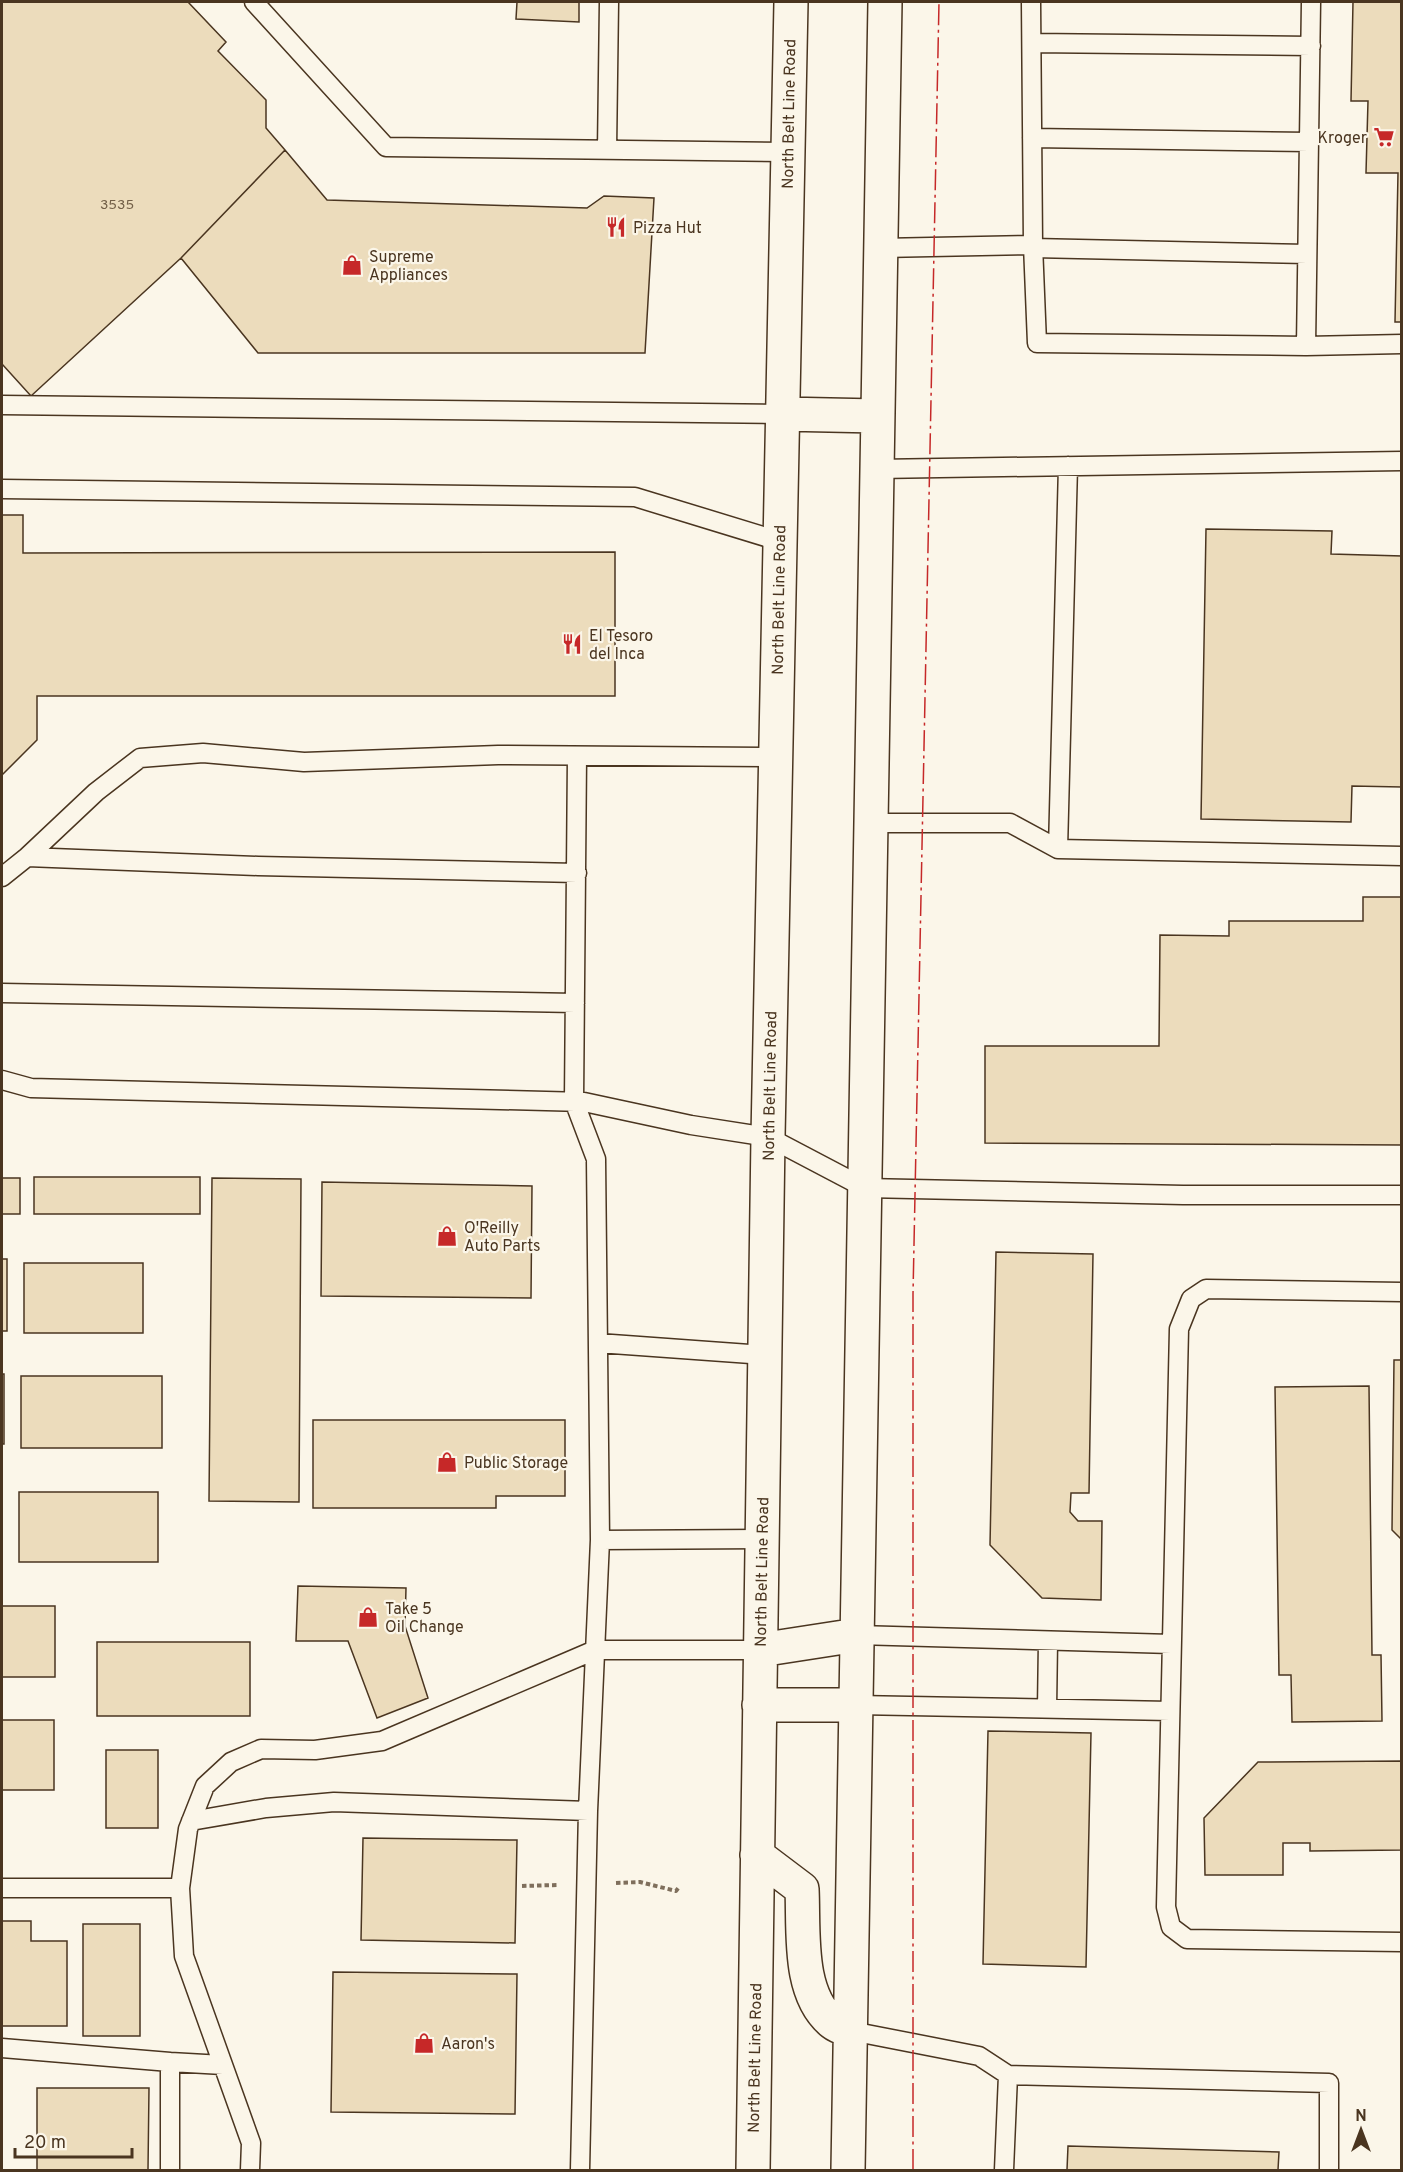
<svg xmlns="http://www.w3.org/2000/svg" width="1403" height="2172" font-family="Overpass,sans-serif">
  <rect width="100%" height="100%" fill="#fbf6e9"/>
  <path fill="#ecdcbc" stroke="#4a3520" stroke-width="1.5" d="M2 2H188L226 42 218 51 266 100V128L285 150 181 258 31 396 2 364Z
    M517 2H579V22L516 19Z
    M1353 2H1402V322H1395L1398 173H1366L1368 101H1351Z
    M285 150 327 200 587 208 604 196 654 198 645 353H258L181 258Z
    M2 515H23V553L615 552V696H37V740L2 775Z
    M1206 529 1332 531 1331 554 1402 556V787L1352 786 1351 822 1201 819Z
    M1363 897H1402V1145L985 1143V1046H1159L1160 935 1229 936V921H1363Z
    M34 1177H200V1214H34Z
    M2 1178H20V1214H2Z
    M212 1178 301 1179 299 1502 209 1501Z
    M322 1182 532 1186 531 1298 321 1296Z
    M996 1252 1093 1254 1089 1493H1071L1070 1512 1078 1521H1102L1101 1600 1042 1598 990 1545Z
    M2 1259H7V1331H2Z
    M24 1263H143V1333H24Z
    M1394 1360H1402V1540L1392 1530Z
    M2 1374H4V1444H2Z
    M21 1376H162V1448H21Z
    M1369 1386 1372 1655H1381L1382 1721 1292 1722 1291 1675H1279L1275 1387Z
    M313 1420H565V1496H496V1508H313Z
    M19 1492H158V1562H19Z
    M298 1586 406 1588 405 1626 428 1698 377 1718 348 1641H296Z
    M2 1606H55V1677H2Z
    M97 1642H250V1716H97Z
    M2 1720H54V1790H2Z
    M988 1731 1091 1733 1086 1967 983 1964Z
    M106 1750H158V1828H106Z
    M1402 1761V1850L1310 1851V1843H1283V1875H1205L1204 1818 1258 1762Z
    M363 1838 517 1840 515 1943 361 1940Z
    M2 1921H31V1941H67V2026H2Z
    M83 1924H140V2036H83Z
    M333 1972 517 1974 515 2114 331 2112Z
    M37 2088H149L148 2170H37Z
    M1068 2146 1279 2152 1278 2170H1067Z"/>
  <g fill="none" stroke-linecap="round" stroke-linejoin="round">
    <g stroke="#4a3520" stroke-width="21">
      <path id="service" d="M254 2 386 147 788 152
        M1031 2 1033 245
        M1032 43 1311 46
        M1032 138 1309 142
        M607 150 609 2
        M881 248 1033 245 1037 343 1306 346 1311 2
        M1033 248 1307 254
        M1306 346 1402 344
        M2 405 782 414
        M877 469 1402 461
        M2 489 635 497 779 541
        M577 756 574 1101 596 1159 600 1540 588 1811 580 2170
        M871 823H1010L1058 849 1402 856
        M1058 849 1068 466
        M27 857 258 866 577 873
        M2 877 27 857 96 792 140 758 203 753 304 762 498 755 776 757
        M2 993 575 1003
        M2 1080 31 1088 584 1102 691 1125 768 1137 865 1188 1183 1195H1402
        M1402 1292 1206 1289 1191 1299 1179 1329 1166 1907 1171 1927 1187 1939 1402 1942
        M598 1343 765 1355
        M600 1540 762 1539
        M857 1635 1171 1644
        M856 1705 1170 1711
        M1047 1709 1048 1641
        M191 1821 266 1808 334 1802 588 1811
        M2 1888H180
        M851 2031 979 2056 1008 2075 1329 2083V2170
        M2 2048 170 2062
        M170 2170V2062L223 2065
        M250 2170 251 2143 184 1956 180 1888 188 1829 205 1786 231 1762 261 1749 315 1750 382 1741 595 1650H760
        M1004 2170 1008 2075"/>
    </g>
    <g stroke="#4a3520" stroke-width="36">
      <path id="primary" d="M782 414 877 416
        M760 1650 857 1635
        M759 1705H856
        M757 1855 802 1889C804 1931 797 1994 833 2023 838 2027 845 2029 851 2031
        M753 2170 768 1137 791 2
        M848 2170 885 2"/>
    </g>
    <path stroke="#7f6f5c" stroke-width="4" stroke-dasharray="4.5 3" stroke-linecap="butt" d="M616 1883 640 1882 676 1891 680 1886
      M522 1886 557 1885"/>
    <use href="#service" stroke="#fbf6e9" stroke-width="18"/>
    <use href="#primary" stroke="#fbf6e9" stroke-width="33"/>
    <path stroke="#c62828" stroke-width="1.5" stroke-dasharray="21 4.5 3 4.5" stroke-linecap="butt" d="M913 2170V1294L939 2"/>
  </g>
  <defs>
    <g id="supermarket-bare" transform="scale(1.62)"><path d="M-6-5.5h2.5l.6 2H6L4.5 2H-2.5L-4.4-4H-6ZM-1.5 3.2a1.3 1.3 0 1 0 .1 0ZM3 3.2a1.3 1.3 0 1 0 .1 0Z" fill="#c62828" stroke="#fbf6e9" stroke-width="2.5" paint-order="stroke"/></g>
    <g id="restaurant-bare" transform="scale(1.62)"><path d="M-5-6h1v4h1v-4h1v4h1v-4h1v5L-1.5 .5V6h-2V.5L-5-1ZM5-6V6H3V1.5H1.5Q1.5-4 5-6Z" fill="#c62828" stroke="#fbf6e9" stroke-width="2.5" paint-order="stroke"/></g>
    <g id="shop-bare" transform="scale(1.62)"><path d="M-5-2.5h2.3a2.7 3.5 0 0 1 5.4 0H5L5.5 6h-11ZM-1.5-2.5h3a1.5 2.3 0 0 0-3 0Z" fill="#c62828" stroke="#fbf6e9" stroke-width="2.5" paint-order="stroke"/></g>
  </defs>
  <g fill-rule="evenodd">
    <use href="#supermarket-bare" x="1384" y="137"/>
    <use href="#restaurant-bare" x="616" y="227"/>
    <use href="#shop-bare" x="352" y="265"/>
    <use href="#restaurant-bare" x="572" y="644"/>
    <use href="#shop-bare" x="447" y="1236"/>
    <use href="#shop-bare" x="447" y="1462"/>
    <use href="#shop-bare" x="368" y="1617"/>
    <use href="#shop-bare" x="424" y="2043"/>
  </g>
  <g text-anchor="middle" stroke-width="4.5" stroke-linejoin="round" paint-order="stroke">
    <g font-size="14" fill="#725f47">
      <text x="117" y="209">3535</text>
    </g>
    <g font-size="16" fill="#4a3520" stroke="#fbf6e9">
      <text transform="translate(788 114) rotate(-89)" y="6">North Belt Line Road</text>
      <text transform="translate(778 600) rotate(-89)" y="6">North Belt Line Road</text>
      <text transform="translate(769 1086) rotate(-89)" y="6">North Belt Line Road</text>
      <text transform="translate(761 1572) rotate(-89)" y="6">North Belt Line Road</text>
      <text transform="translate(754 2058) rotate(-89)" y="6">North Belt Line Road</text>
    </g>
    <g font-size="16" fill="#4a3520" stroke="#fbf6e9" text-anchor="start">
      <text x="1367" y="143" text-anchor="end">Kroger</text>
      <text x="633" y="233">Pizza Hut</text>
      <text x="369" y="262">Supreme<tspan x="369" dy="18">Appliances</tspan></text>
      <text x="589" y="641">El Tesoro<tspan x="589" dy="18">del Inca</tspan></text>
      <text x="464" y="1233">O'Reilly<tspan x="464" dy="18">Auto Parts</tspan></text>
      <text x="464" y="1468">Public Storage</text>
      <text x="385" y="1614">Take 5<tspan x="385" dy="18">Oil Change</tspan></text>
      <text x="441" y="2049">Aaron's</text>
    </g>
  </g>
  <rect width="1403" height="2172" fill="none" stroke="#4a3520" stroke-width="6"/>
  <g transform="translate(1361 2130)" stroke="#fbf6e9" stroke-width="4.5" paint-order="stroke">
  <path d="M0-4.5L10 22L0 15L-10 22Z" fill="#4a3520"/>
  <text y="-9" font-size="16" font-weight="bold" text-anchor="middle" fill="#4a3520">N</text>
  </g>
  <path d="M15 2148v9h117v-9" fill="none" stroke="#4a3520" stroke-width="3"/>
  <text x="24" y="2148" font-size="18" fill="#4a3520" stroke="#fbf6e9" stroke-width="4.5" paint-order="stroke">20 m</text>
</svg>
